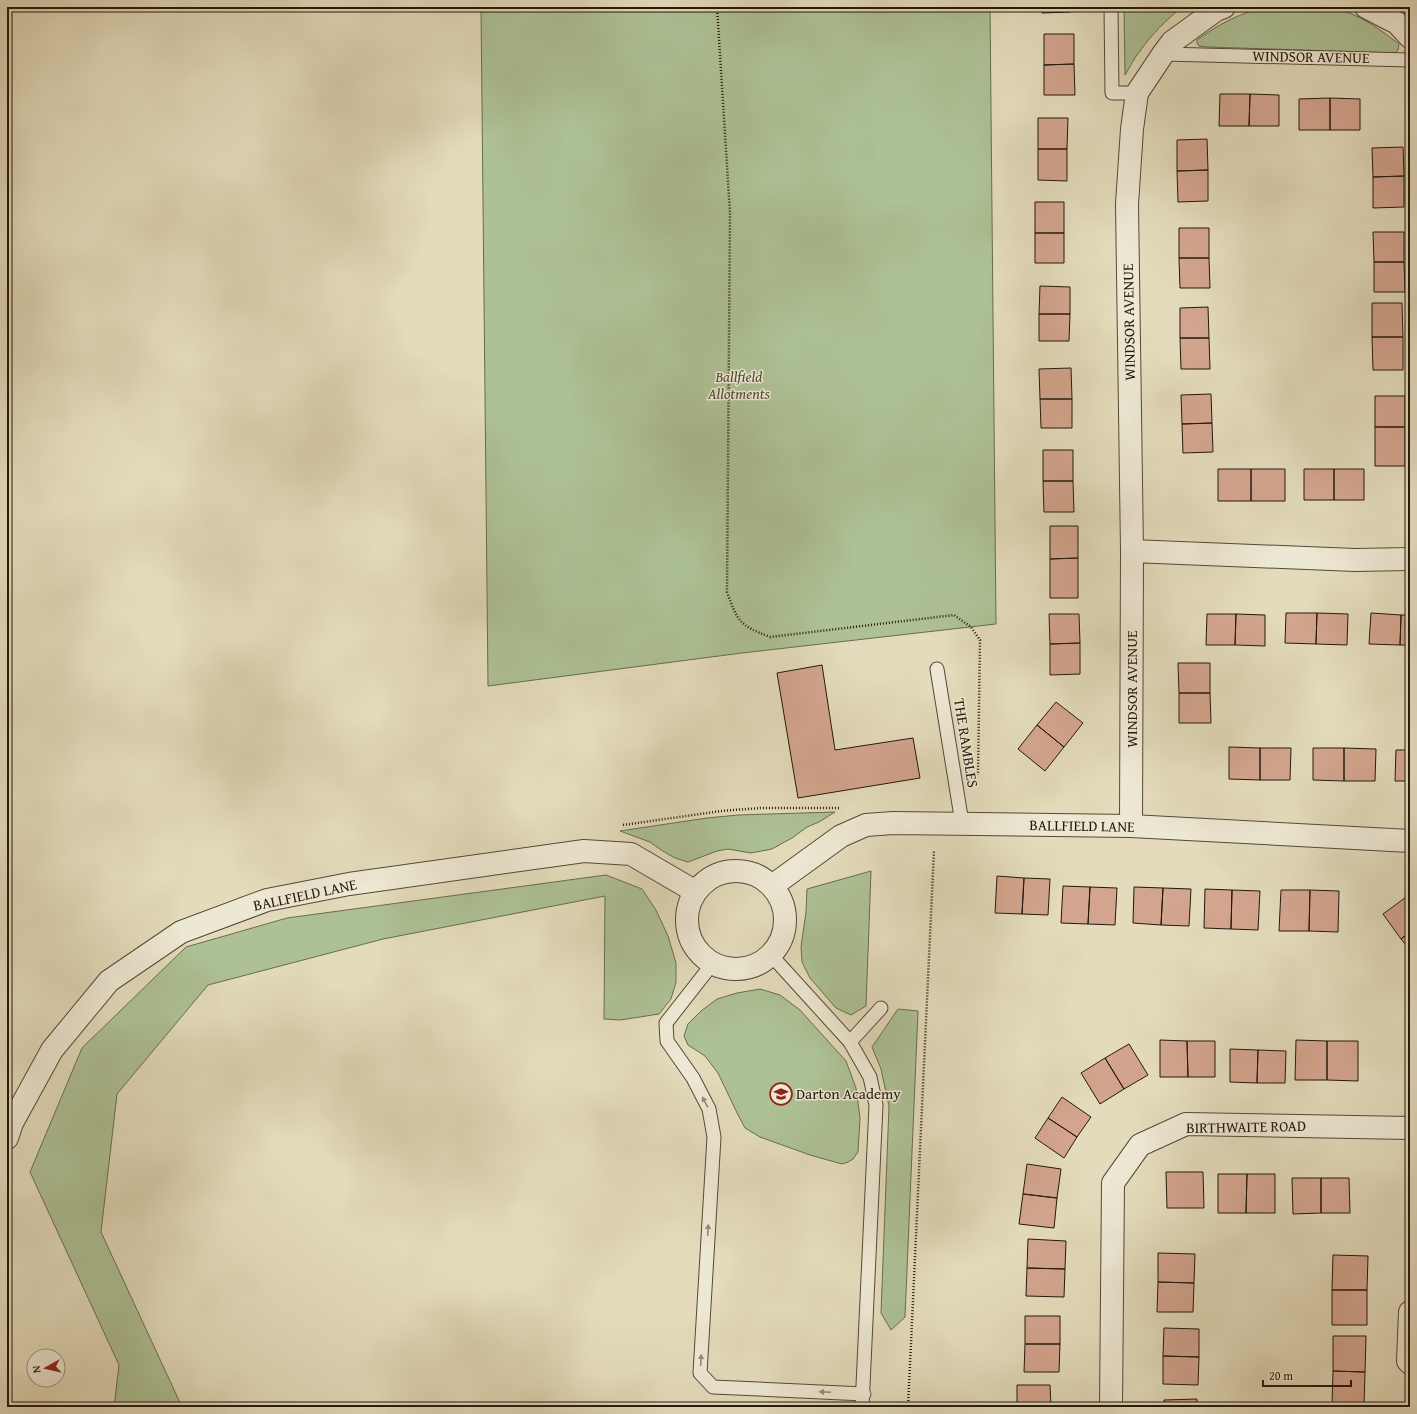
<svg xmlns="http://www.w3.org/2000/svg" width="1417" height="1414" font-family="'Gentium Book Plus',serif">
  <rect width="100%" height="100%" fill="#e3dbbb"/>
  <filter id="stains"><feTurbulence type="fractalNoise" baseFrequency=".005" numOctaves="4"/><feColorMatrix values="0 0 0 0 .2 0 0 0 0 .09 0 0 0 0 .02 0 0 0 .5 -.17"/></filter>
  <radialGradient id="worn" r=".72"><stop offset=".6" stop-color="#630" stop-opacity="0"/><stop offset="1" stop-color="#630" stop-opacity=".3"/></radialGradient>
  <path fill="#adc195" stroke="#686c50" d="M481 7H990L996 624 742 653 488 686Z
    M1124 7H1182C1166 20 1152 34 1140 51 1134 58 1130 67 1125 75Z
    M1268 7C1290 7 1324 3 1344 11 1365 18 1382 31 1399 44L1398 50 1395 53 1207 47 1199 46 1197 43V40C1219 24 1241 12 1268 7Z
    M835 812 819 822 807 827 792 838 772 849 751 853 728 849 717 851 688 862 675 858 661 850 650 842 620 831 707 818 738 815Z
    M871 871 866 1006 851 1015 836 1008 810 978 802 962 801 947 806 912 807 889Z
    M606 875 642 889 656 910 668 936 676 963V982L671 999 659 1014 620 1020 604 1019 605 896 383 939 208 985 117 1094 101 1232 182 1407H114L119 1365 30 1172 82 1048 186 947 287 918Z
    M760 989 780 995 800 1010 846 1061 856 1088 860 1118 858 1152 853 1159 848 1162 842 1164 810 1155 760 1137 745 1128 738 1115 718 1073 705 1056 688 1045 684 1036 688 1024 701 1011 717 999 737 993Z
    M898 1009 918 1011 905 1317 891 1330 881 1313 889 1106 881 1069 872 1047Z"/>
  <path fill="#d3a58e" stroke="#24180c" d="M1042 7H1071V12L1042 13Z
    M1044 34H1074V64L1044 65Z
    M1074 64 1075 95H1044V65Z
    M1220 94H1250L1249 126H1219Z
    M1250 94 1279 95V126H1249Z
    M1330 98V130H1299V99Z
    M1330 98 1360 99V130H1330Z
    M1038 118H1068L1067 149H1038Z
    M1207 139 1208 170 1177 171V140Z
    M1403 147 1404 176 1373 177 1372 148Z
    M1038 149H1067V181L1038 180Z
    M1208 170V201L1178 202 1177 171Z
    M1404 176V207L1373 208V177Z
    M1035 202H1064V233H1035Z
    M1179 228H1209V258H1179Z
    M1373 232H1404V262H1374Z
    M1035 233H1064V263H1035Z
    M1179 258H1209L1210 288H1180Z
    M1374 262H1404L1405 292H1374Z
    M1040 286 1070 287V314H1039Z
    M1372 303H1402L1403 337H1372Z
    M1208 307 1209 338H1180V308Z
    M1039 314H1070L1069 341H1039Z
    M1372 337H1403V370H1373Z
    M1180 338H1209L1210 369H1181Z
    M1071 368 1072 399H1040L1039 369Z
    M1211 394 1212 423 1182 424 1181 395Z
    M1375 396H1405V427H1375Z
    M1040 399H1072V428H1041Z
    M1212 423 1213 452 1183 453 1182 424Z
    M1375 427H1405V466H1375Z
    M1043 450H1073V481H1043Z
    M1218 469H1251V501H1218Z
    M1251 469H1285V501H1251Z
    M1304 469H1334V500H1304Z
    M1334 469H1364V500H1334Z
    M1043 481H1073L1074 512H1044Z
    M1050 526H1078V558L1050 559Z
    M1078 558V598H1050V559Z
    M1286 613H1317L1316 644 1285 643Z
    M1317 613 1348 614 1347 645 1316 644Z
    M1371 613 1401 615 1400 645 1369 644Z
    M1049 614H1079L1080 643 1050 644Z
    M1207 614H1236L1235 645H1206Z
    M1236 614 1265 615V646L1235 645Z
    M1401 615H1410V645H1400Z
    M1080 643V674L1050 675V644Z
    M1178 663H1210V693H1179Z
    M822 665 835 750 913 738 920 778 798 798 777 673Z
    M1179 693H1210L1211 723H1179Z
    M1056 702 1083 723 1064 747 1037 725Z
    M1037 725 1064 747 1045 771 1018 749Z
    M1229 747 1260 748V780L1229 779Z
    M1260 748H1291L1290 780H1260Z
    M1313 748H1344V781L1313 780Z
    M1344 748 1376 749 1375 781H1344Z
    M1396 750H1410V781H1395Z
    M997 876 1024 878 1022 914 995 913Z
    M1024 878 1050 879 1048 915 1022 914Z
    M1063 886 1090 887 1088 924 1061 923Z
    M1090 887 1117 888 1115 925 1088 924Z
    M1134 887 1163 888 1161 925 1133 923Z
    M1163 888 1191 889 1189 926 1161 925Z
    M1205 889 1232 890 1231 929 1204 928Z
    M1232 890 1260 891 1258 930 1231 929Z
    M1281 890H1310L1309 931H1279Z
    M1310 890 1339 891 1338 932 1309 931Z
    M1409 895 1410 932 1401 939 1383 914Z
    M1410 932V950L1401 939Z
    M1160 1040 1187 1041 1188 1077H1160Z
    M1296 1040 1327 1041V1080H1295Z
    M1187 1041H1215V1077H1188Z
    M1327 1041H1358V1081L1327 1080Z
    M1129 1044 1148 1075 1124 1089 1105 1058Z
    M1230 1049 1258 1050 1257 1083 1230 1082Z
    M1258 1050 1286 1051 1285 1083H1257Z
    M1105 1058 1124 1089 1100 1104 1081 1073Z
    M1062 1097 1091 1117 1077 1137 1048 1118Z
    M1048 1118 1077 1137 1064 1158 1035 1138Z
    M1027 1164 1061 1169 1057 1198 1023 1194Z
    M1166 1172H1203L1204 1208H1167Z
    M1218 1174H1247L1246 1213H1218Z
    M1247 1174H1275V1213H1246Z
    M1292 1178H1321V1213L1293 1214Z
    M1321 1178H1349L1350 1213H1321Z
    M1023 1194 1057 1198 1054 1228 1019 1224Z
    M1028 1239 1066 1241 1065 1269 1027 1268Z
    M1158 1253 1195 1254 1194 1283 1158 1282Z
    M1333 1255 1368 1256 1367 1290H1332Z
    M1027 1268 1065 1269 1064 1297 1026 1296Z
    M1158 1282 1194 1283 1193 1312H1157Z
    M1332 1290H1367V1325H1332Z
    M1025 1316H1060V1344H1025Z
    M1164 1328 1199 1329V1357L1163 1356Z
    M1333 1336H1366L1365 1372 1333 1371Z
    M1025 1344H1060L1059 1372H1024Z
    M1163 1356 1199 1357 1198 1385 1163 1384Z
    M1333 1371 1365 1372 1364 1405H1332Z
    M1017 1385H1050L1051 1407H1017Z
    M1197 1399V1407H1164V1400Z"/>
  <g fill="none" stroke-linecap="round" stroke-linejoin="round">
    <g stroke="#544938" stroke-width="15">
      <path id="service" d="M1111 7 1112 93H1137
        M1163 54 1410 60
        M937 669 962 823
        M771 955 850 1042 870 1077 876 1105 862 1407
        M713 963 666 1023 667 1041 693 1078 709 1109 714 1137 700 1373 713 1387 864 1394
        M850 1042 881 1008"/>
    </g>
    <g stroke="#544938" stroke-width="24">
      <path id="minor" d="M1366 7 1397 23 1410 37
        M1132 551 1355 560 1410 559
        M1131 826 1132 551 1127 204 1132 129 1137 93 1163 54 1172 42 1216 10 1224 7
        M1410 1312 1408 1361 1410 1363
        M1111 1407 1113 1183 1140 1145 1186 1124 1410 1128"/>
    </g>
    <g stroke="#544938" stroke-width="24">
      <path id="tertiary" d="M687 920a49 49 0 1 1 98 0a49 49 0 1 1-98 0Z
        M772 886 841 836 866 825 893 823 1131 826 1410 841
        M7 1138 12 1123 52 1050 109 981 181 932 267 900 349 884 584 851 631 854 696 892"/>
    </g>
    <path stroke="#24180c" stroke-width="2.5" stroke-dasharray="1 2" stroke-linecap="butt" d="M717 7 730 213 727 592C738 622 739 625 770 637L954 615 971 627 980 640 978 775
      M623 825 721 811 760 808H839
      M908 1407 934 850"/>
    <use href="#service" stroke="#ede8d3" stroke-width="13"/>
    <use href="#minor" stroke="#ede8d3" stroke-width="22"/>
    <use href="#tertiary" stroke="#ede8d3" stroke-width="22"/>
  </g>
  <defs><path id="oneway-solid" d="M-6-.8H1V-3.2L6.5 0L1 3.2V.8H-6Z"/></defs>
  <g fill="#938a79">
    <use href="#oneway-solid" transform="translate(705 1102) rotate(-118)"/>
    <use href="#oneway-solid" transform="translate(708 1230) rotate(-87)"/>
    <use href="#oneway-solid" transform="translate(701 1360) rotate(-87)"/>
    <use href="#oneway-solid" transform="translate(825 1392) rotate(-177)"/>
  </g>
  <defs>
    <g id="school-ring" transform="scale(1.15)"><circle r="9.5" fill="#ede8d3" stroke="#8f2418" stroke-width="1.5"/><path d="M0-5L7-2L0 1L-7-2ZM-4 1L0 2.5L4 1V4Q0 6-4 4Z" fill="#8f2418"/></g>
  </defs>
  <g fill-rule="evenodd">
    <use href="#school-ring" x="781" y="1094"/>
  </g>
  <g text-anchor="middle" stroke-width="3" stroke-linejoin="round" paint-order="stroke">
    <g font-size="15" fill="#24180c" stroke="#ede8d3">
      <text transform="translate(1311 57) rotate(1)" y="5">WINDSOR AVENUE</text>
      <text transform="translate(1129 322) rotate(-91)" y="5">WINDSOR AVENUE</text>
      <text transform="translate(1132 689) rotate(-90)" y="5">WINDSOR AVENUE</text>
      <text transform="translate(966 743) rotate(81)" y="5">THE RAMBLES</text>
      <text transform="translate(1082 826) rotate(1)" y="5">BALLFIELD LANE</text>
      <text transform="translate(305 895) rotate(-12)" y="5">BALLFIELD LANE</text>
      <text transform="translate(1246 1127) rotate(-1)" y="5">BIRTHWAITE ROAD</text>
    </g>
    <g font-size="15" font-style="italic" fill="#4d4b35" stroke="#ede8d3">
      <text x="739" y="382">Ballfield<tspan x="739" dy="17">Allotments</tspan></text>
    </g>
    <g font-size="15" fill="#24180c" stroke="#ede8d3" text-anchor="start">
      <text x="796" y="1099">Darton Academy</text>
    </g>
  </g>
  <rect width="1417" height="1414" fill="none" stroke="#e3dbbb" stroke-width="24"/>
  <rect x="8" y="8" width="1401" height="1398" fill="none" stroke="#24180c" stroke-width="2"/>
  <rect x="12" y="12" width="1393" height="1390" fill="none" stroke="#24180c"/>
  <g transform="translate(46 1368) rotate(262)"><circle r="19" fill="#ede8d3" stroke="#9d9583"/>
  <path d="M0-3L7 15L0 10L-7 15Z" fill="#8f2418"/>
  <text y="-6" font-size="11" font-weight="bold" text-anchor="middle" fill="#24180c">N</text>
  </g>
  <path d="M1263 1380v6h88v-6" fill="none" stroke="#24180c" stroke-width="2"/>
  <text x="1269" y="1380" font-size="12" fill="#24180c" stroke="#ede8d3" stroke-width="3" paint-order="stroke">20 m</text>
  <rect width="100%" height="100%" filter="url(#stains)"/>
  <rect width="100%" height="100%" fill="url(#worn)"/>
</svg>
